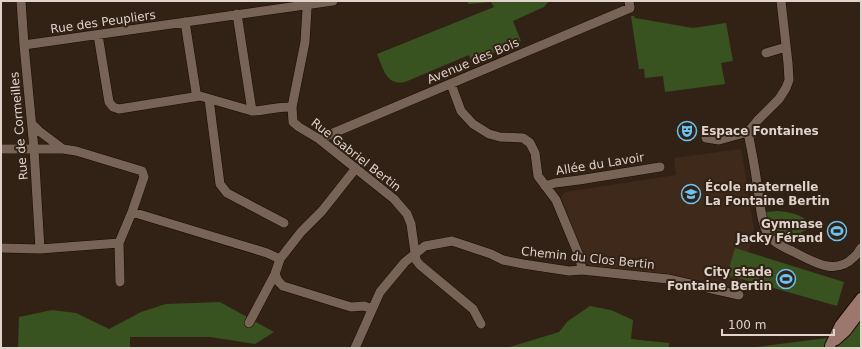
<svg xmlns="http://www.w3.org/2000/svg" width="862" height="349" font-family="'DejaVu Sans',sans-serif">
  <rect width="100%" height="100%" fill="#322216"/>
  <path fill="#3f291a" d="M741 149 754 228 740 290 661 275 590 266 585 261 561 197 565 192 676 175 674 158Z"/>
  <path fill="#385220" d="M466 1H549L544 7 513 21 521 41 472 62 469 55 405 82C386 86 383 68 377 54L494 7 491 2 469 4Z
    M634 16 635 18 693 28 726 23 733 61 721 63 725 84 665 92 663 76 645 78 644 69H639L631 16Z
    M778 211C788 212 802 214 809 223V228L807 230 801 232V236L800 235 793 237 789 242C774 240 766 226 765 212Z
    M735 248 844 282 837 306 727 275Z
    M220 302 274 332 255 344 210 337H130V348H18L19 317 52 310 76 313 109 329 141 312 166 304Z
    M590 306 611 310 633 320 631 339 669 343V348H506L559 332 568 321Z
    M861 317V348H834Z
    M827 338 825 348H749Z"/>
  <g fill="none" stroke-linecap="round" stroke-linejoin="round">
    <g stroke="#190b03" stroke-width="10">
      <path id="street" d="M21 1 24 45 34 149 40 249
        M306 1 307 9 305 42 292 107 293 122 299 127 319 139 394 199 407 214 411 224 416 260 420 265 473 309 481 324
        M781 1 788 63 789 80 786 88 779 99 757 121 748 132C751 149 755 166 757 184 760 199 760 220 768 234 771 241 785 248 792 251 812 261 835 277 854 257 857 255 859 251 861 248
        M237 14 252 111
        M185 22 196 92 195 97
        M98 35 109 102 113 107 119 109 200 96 252 111C265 111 278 106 292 107
        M24 45 333 1
        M766 53 786 47
        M451 84 461 111 473 124 489 134 500 137 523 138 530 143 535 153 538 176 556 200 580 258 582 270
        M209 99 220 184 227 193 284 223
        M32 124 39 131 63 149
        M706 138 719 140 748 132
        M319 139 630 8 629 1
        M1 149H63L76 151 142 171 144 177 132 212 267 253 280 259
        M545 186 555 183 579 180 660 167
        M119 243 120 282
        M1 248 40 249 119 243 132 212
        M275 274 278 281 283 286 351 307 364 306 372 309
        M249 323 275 274 280 259 301 232 322 211 356 168
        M355 348 380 292 405 262 425 246 452 241 491 254 503 260 523 264 569 271 582 270 668 279 739 295"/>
    </g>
    <g stroke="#190b03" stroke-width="12">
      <path id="secondary" d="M836 340 846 331 861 311
        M830 346 840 325 861 298"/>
    </g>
    <use href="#street" stroke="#786457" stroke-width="9"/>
    <use href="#secondary" stroke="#9b776e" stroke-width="10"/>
  </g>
  <defs>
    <g id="theatre-ring" transform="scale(1)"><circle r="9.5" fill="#322216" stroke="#6ac3f2" stroke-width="1.5"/><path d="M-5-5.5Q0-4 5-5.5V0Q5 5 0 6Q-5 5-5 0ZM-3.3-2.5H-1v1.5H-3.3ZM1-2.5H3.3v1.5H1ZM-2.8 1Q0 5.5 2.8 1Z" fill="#6ac3f2"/></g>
    <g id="school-ring" transform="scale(1)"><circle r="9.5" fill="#322216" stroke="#6ac3f2" stroke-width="1.5"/><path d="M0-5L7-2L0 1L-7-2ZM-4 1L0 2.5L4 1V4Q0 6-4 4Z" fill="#6ac3f2"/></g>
    <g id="stadium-ring" transform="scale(1)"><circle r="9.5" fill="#322216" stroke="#6ac3f2" stroke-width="1.5"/><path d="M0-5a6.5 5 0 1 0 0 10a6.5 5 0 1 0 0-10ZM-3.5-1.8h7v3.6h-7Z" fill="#6ac3f2"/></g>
  </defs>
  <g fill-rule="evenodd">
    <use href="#theatre-ring" x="687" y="131"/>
    <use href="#school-ring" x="691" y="194"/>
    <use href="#stadium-ring" x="837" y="231"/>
    <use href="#stadium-ring" x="786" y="279"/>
  </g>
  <g text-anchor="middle" stroke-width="4" stroke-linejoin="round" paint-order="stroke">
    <g font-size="12" fill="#dfd3cc" stroke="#322216">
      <text transform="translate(103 22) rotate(-8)" y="4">Rue des Peupliers</text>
      <text transform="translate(473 61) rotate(-23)" y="4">Avenue des Bois</text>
      <text transform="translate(19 126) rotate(-95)" y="4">Rue de Cormeilles</text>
      <text transform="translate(356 155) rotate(38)" y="4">Rue Gabriel Bertin</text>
      <text transform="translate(600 164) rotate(-9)" y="4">Allée du Lavoir</text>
      <text transform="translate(588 258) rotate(6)" y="4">Chemin du Clos Bertin</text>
    </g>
    <g font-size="12" font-weight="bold" fill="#dfd3cc" stroke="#322216" text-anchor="start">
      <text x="701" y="135">Espace Fontaines</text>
      <text x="705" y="191">École maternelle<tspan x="705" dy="14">La Fontaine Bertin</tspan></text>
      <text x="823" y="228" text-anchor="end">Gymnase<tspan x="823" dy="14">Jacky Férand</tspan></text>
      <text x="772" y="276" text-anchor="end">City stade<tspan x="772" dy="14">Fontaine Bertin</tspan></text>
    </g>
  </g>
  <rect width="862" height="349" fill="none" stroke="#dfd3cc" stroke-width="4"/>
  <path d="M722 329v6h112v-6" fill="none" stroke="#dfd3cc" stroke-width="2"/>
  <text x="728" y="329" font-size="12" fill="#dfd3cc" stroke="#322216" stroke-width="3" paint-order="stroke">100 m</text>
</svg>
